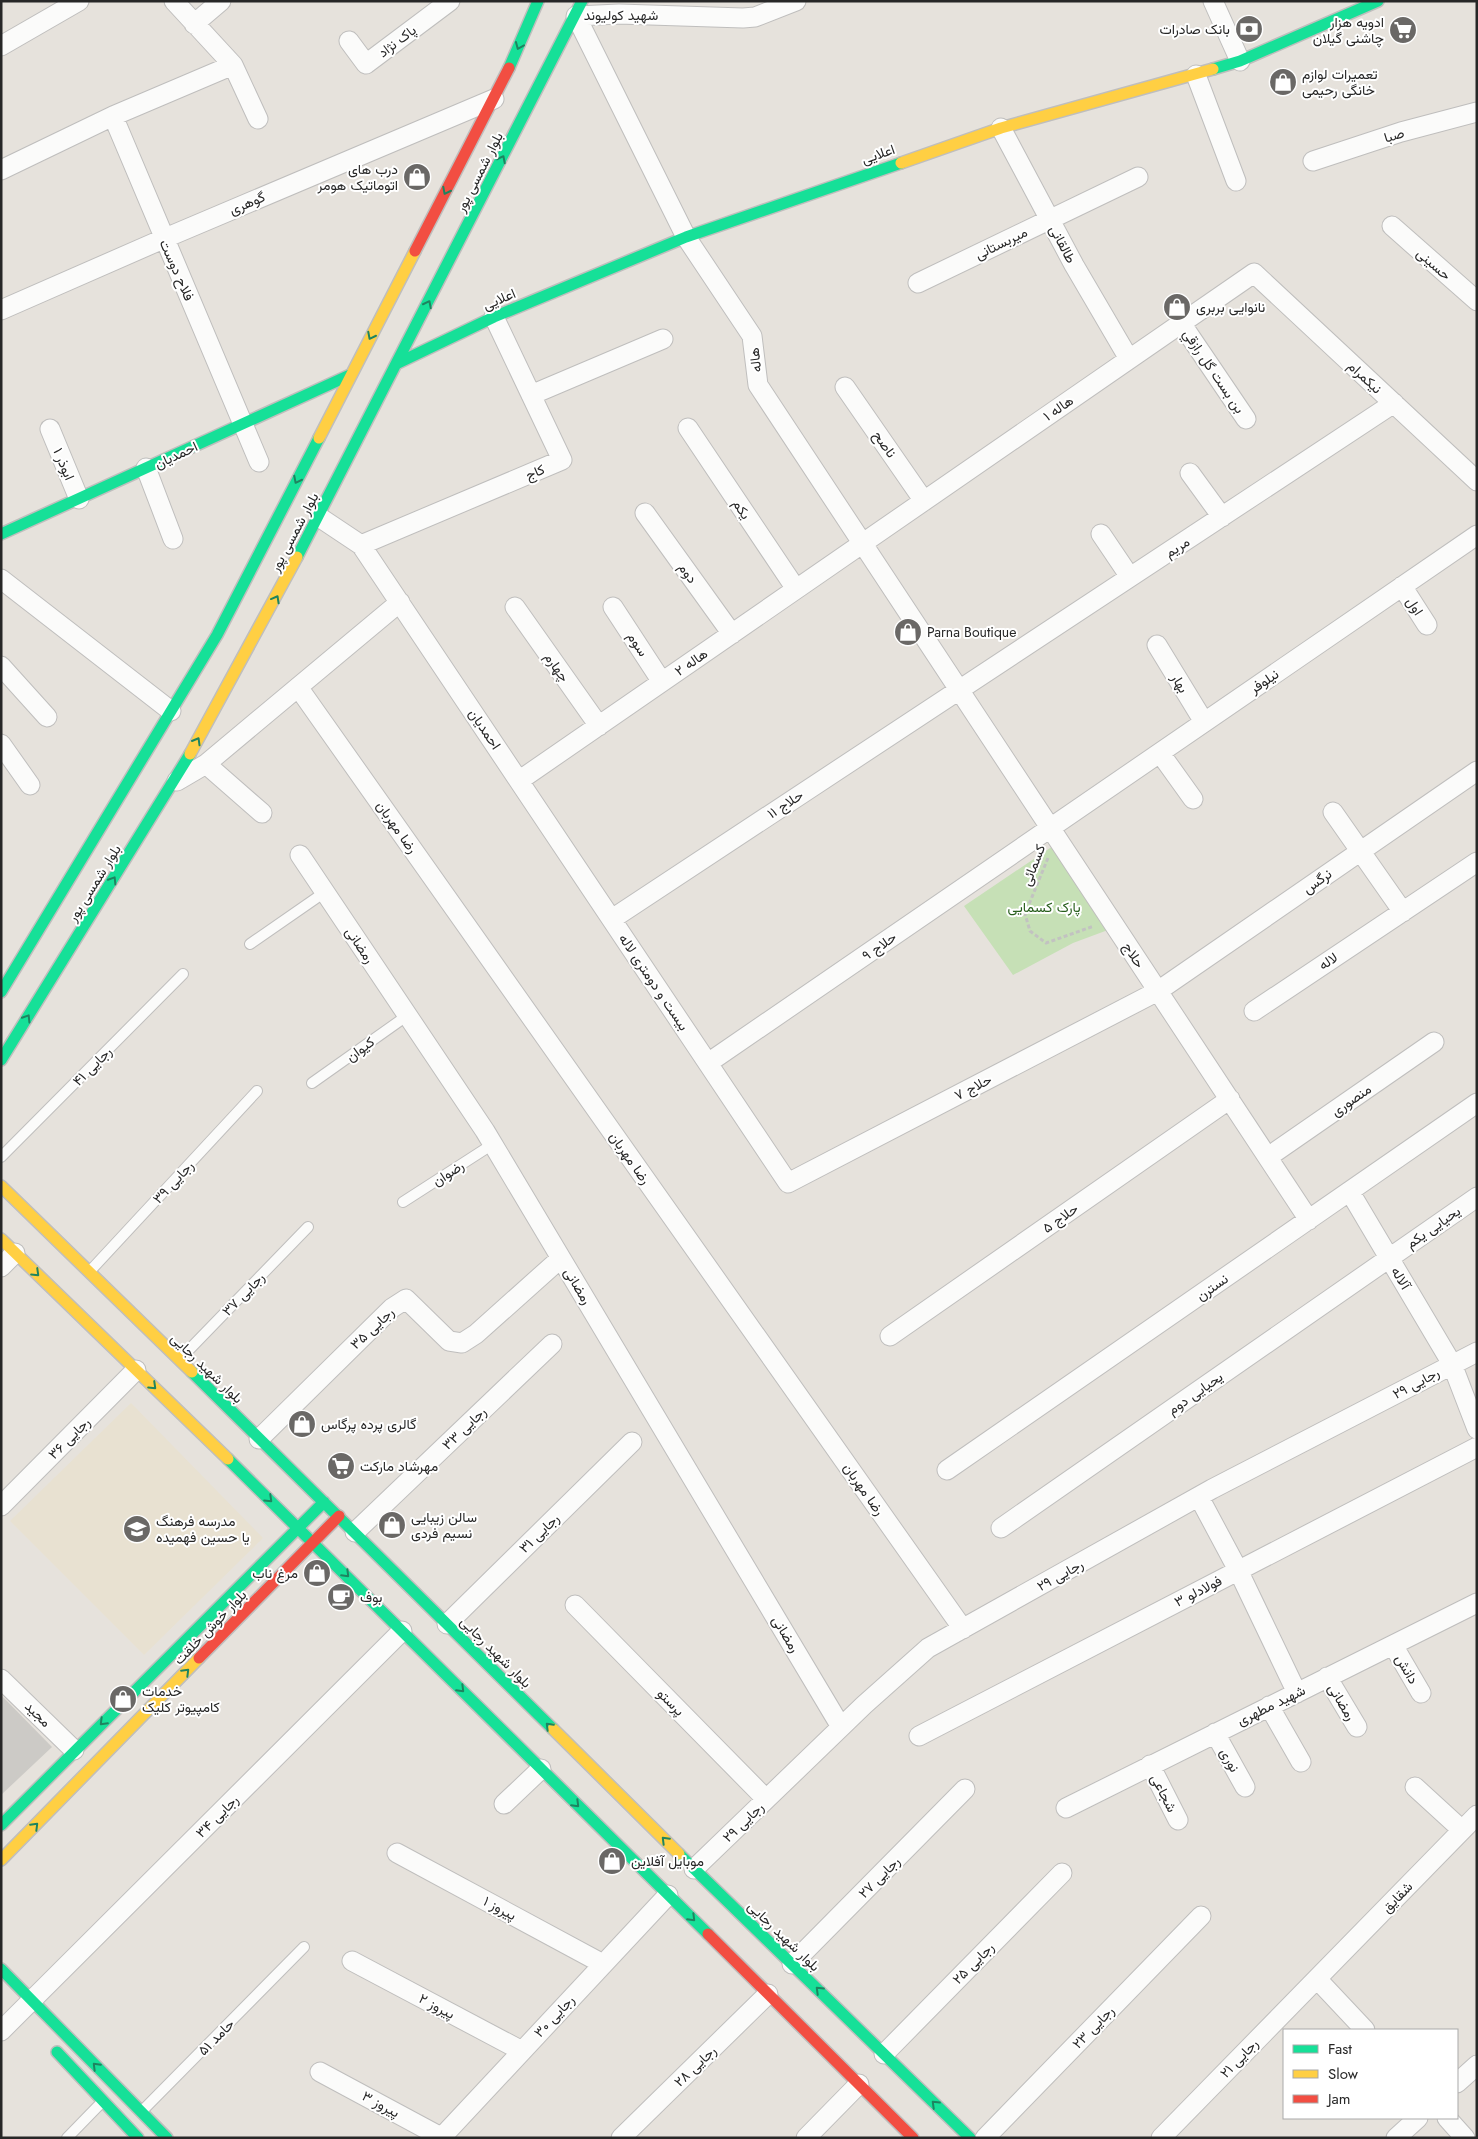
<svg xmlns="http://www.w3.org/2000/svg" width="1478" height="2139" font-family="Jost,Vazirmatn,sans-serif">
  <rect width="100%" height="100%" fill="#e6e2dc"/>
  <path fill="#e8e1d1" d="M131 1403 263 1538 144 1655 10 1521Z"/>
  <path fill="#c6e0b6" d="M1059 842 1116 927 1073 943 1013 975 964 906Z"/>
  <path fill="#cccac6" d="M1 1695 52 1747 1 1795Z"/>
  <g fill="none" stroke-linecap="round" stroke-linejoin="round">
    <g stroke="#bfbebd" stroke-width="12">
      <path id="lane" d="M250 944 325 892
        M312 1083 408 1015
        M1 1157 183 974
        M403 1202 493 1144
        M91 1270 257 1091
        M181 1358 308 1227
        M142 2111 304 1947
        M67 2138 103 2101"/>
    </g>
    <g stroke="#bfbebd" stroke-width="21">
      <path id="street" d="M174 1 233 65 258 119
        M796 1 755 17 743 18 619 14 576 16 686 237 752 336 758 385 1309 1220
        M1213 1 1240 61
        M194 24 221 1
        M349 41 366 64 450 1
        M1 46 79 1
        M1196 75 1236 181
        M113 116 259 462
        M1001 128 1074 265 1129 359
        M1313 161 1401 132 1477 112
        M1 170 113 116 233 65
        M1392 226 1477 301
        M918 283 1138 177
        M1 310 163 239 494 99
        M1181 323 1246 419
        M845 387 924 501
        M531 395 663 339
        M688 428 796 589
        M50 429 79 499
        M146 468 173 539
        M1190 473 1222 517
        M645 513 732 634
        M319 517 361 545 788 1183 1158 991 1477 771
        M1101 534 1130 577
        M361 545 562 460 494 317
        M1 579 171 711
        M1402 586 1427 625
        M515 607 599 726
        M613 607 662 682
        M1157 645 1204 722
        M1 666 47 717
        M298 687 963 1629
        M1 744 30 785
        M1160 753 1193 799
        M206 764 262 813
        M520 780 1254 273 1477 481
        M177 781 206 764 400 602
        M1333 812 1403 912
        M300 855 485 1131 841 1727
        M612 919 1394 403
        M1254 1011 1477 862
        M708 1063 1477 535
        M1268 1157 1434 1042
        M1350 1192 1452 1364 1477 1429
        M1 1267 15 1253
        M890 1336 1230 1099
        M259 1439 392 1308 406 1299 449 1341 462 1343 476 1334 561 1258
        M947 1470 1477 1103
        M1199 1497 1238 1570 1297 1693
        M1 1506 136 1370
        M1001 1528 1477 1197
        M355 1532 552 1344
        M575 1605 766 1799
        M447 1624 632 1442
        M1393 1645 1421 1693
        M1327 1677 1357 1727
        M1 1679 74 1750
        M1269 1706 1301 1762
        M1215 1733 1245 1787
        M919 1736 1477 1447
        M1150 1765 1178 1820
        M1415 1787 1462 1830
        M504 1804 541 1769
        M1066 1808 1477 1603
        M397 1853 603 1964
        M694 1869 864 1705 928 1648 1212 1489 1477 1352
        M352 1961 522 2051
        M792 1964 965 1789
        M1317 1979 1365 2030
        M1 2031 402 1631
        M884 2054 1062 1873
        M320 2072 441 2137
        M1457 2083 1477 2065
        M1447 2118 1465 2138
        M441 2138 668 1895
        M621 2138 768 1994
        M806 2138 859 2084
        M985 2138 1201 1916
        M1161 2138 1477 1815
        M1396 2138 1418 2118"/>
    </g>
    <g stroke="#bfbebd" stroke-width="14">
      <path id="fast" d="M509 68 538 1
        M1213 69 1240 61 1378 1
        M398 363 494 317 686 237 901 163
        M1 534 350 375
        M297 557 582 1
        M1 992 217 635 319 438
        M1 1060 190 754
        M192 1372 553 1729
        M228 1459 708 1934
        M1 1825 324 1502
        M679 1854 970 2138
        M1 1969 167 2138
        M57 2052 138 2138"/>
    </g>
    <g stroke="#bfbebd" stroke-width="14">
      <path id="slow" d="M901 163 1001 128 1213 69
        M319 438 415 251
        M190 754 297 557
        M1 1186 192 1372
        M1 1239 228 1459
        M553 1729 679 1854
        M1 1860 199 1658"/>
    </g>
    <g stroke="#bfbebd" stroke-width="14">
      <path id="jam" d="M415 251 509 68
        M199 1658 339 1516
        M708 1934 913 2138"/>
    </g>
    <path stroke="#c2c2c1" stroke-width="3" stroke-dasharray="4 2.5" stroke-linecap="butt" d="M1048 858 1025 914 1030 931 1046 943 1094 926"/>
    <use href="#lane" stroke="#fbfbfa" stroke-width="10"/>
    <use href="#street" stroke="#fbfbfa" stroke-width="19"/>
    <use href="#fast" stroke="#16e098" stroke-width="11"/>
    <use href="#slow" stroke="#ffcf43" stroke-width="11"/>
    <use href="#jam" stroke="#f24e42" stroke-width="11"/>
  </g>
  <defs><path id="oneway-chevron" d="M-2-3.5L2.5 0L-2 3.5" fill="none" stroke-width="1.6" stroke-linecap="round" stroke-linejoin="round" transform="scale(1.25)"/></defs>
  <g stroke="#1e8460">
    <use href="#oneway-chevron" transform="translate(519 46) rotate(113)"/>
    <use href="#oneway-chevron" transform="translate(502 159) rotate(-63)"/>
    <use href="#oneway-chevron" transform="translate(446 191) rotate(117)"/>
    <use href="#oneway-chevron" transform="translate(428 304) rotate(-63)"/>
    <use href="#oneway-chevron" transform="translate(371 336) rotate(117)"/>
    <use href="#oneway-chevron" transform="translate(297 480) rotate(117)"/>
    <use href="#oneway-chevron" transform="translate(276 599) rotate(-61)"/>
    <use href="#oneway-chevron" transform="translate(197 741) rotate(-60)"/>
    <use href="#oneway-chevron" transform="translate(113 880) rotate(-58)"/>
    <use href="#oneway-chevron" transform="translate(27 1018) rotate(-58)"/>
    <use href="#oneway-chevron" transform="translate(36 1273) rotate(44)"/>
    <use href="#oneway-chevron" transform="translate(153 1386) rotate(44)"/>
    <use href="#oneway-chevron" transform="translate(269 1499) rotate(44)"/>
    <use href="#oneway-chevron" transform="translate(346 1574) rotate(45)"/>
    <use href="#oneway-chevron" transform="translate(186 1672) rotate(-45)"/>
    <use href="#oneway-chevron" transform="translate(461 1689) rotate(45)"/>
    <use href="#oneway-chevron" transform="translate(103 1722) rotate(135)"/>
    <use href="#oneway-chevron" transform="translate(549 1726) rotate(-135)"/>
    <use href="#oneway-chevron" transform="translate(576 1804) rotate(45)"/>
    <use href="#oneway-chevron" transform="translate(35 1826) rotate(-45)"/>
    <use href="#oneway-chevron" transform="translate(665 1840) rotate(-135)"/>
    <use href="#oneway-chevron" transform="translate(692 1918) rotate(45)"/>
    <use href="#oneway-chevron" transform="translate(819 1990) rotate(-136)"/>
    <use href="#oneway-chevron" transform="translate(96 2066) rotate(-135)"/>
    <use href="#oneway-chevron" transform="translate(935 2104) rotate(-136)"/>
  </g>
  <defs>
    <g id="bank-disc" transform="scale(1.4375)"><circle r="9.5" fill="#6a6866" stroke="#fff"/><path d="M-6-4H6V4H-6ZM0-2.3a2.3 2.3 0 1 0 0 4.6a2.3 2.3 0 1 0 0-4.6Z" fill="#fff"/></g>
    <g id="supermarket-disc" transform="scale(1.4375)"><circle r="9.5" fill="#6a6866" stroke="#fff"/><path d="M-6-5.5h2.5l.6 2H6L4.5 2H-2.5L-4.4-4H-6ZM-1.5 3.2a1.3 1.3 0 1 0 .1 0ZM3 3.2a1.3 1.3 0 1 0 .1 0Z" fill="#fff"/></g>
    <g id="shop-disc" transform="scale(1.4375)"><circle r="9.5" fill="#6a6866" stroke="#fff"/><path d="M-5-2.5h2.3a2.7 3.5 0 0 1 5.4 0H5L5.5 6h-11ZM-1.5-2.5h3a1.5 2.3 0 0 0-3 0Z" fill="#fff"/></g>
    <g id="school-disc" transform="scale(1.4375)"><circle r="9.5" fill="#6a6866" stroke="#fff"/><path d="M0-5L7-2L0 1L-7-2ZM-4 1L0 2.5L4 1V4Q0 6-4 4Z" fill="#fff"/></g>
    <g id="cafe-disc" transform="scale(1.4375)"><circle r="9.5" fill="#6a6866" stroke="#fff"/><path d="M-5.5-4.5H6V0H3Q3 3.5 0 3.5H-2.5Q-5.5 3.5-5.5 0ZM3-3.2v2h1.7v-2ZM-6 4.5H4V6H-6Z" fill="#fff"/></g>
  </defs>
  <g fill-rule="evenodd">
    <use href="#bank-disc" x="1249" y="29"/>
    <use href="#supermarket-disc" x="1403" y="30"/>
    <use href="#shop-disc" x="1283" y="82"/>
    <use href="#shop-disc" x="417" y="177"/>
    <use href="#shop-disc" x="1177" y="307"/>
    <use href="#shop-disc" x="908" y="632"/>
    <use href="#shop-disc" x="302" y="1424"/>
    <use href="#supermarket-disc" x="341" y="1466"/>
    <use href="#shop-disc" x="392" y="1525"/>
    <use href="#school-disc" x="137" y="1529"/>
    <use href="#shop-disc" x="317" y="1573"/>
    <use href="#cafe-disc" x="341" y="1597"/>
    <use href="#shop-disc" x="123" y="1699"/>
    <use href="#shop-disc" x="612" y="1861"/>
  </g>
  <g text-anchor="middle" stroke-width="4" stroke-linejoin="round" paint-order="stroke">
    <g font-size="14" fill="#272727" stroke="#fff">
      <text x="621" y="20">شهید کولیوند</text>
      <text transform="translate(397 41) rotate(-37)" y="5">پاک نژاد</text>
      <text transform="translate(1394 135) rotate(-17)" y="5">صبا</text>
      <text transform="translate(878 154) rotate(-19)" y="5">اعلایی</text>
      <text transform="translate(479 172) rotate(-63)" y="5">بلوار شمسی پور</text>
      <text transform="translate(247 203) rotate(-23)" y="5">گوهری</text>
      <text transform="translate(1001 243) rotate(-26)" y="5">میربستانی</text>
      <text transform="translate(1063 244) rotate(62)" y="5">طالقانی</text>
      <text transform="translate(1434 264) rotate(41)" y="5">حسینی</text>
      <text transform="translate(177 270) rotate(66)" y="5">فلاح دوست</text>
      <text transform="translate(499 299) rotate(-23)" y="5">اعلایی</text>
      <text transform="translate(755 360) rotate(-97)" y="5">هاله</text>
      <text transform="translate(1214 371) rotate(56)" y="5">بن بست گل رازقي</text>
      <text transform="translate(1365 377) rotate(43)" y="5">نیکمرام</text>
      <text transform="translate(1058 408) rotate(-35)" y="5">هاله ۱</text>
      <text transform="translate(885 444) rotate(55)" y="5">ناصح</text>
      <text transform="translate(176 455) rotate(-25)" y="5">احمدیان</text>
      <text transform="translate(64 464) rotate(67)" y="5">ابوذر ۱</text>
      <text transform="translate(535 472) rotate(-23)" y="5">کاج</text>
      <text transform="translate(742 509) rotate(56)" y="5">یکم</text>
      <text transform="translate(294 532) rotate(-62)" y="5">بلوار شمسی پور</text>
      <text transform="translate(1177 547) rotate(-33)" y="5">مریم</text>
      <text transform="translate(688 573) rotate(54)" y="5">دوم</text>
      <text transform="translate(1415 606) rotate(57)" y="5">اول</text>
      <text transform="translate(638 644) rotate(57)" y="5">سوم</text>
      <text transform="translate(691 662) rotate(-35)" y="5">هاله ۲</text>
      <text transform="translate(557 667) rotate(55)" y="5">چهارم</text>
      <text transform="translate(1264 681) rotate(-34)" y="5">نیلوفر</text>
      <text transform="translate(1180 683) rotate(59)" y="5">بهار</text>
      <text transform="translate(485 729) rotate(56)" y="5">احمدیان</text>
      <text transform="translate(785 804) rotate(-33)" y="5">حلاج ۱۱</text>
      <text transform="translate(397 827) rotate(55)" y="5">رضا مهربان</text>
      <text transform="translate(1033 865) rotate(-69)" y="5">کسمائی</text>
      <text transform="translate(1317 881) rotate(-35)" y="5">نرگس</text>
      <text transform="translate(94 883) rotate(-58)" y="5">بلوار شمسی پور</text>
      <text transform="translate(360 945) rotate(56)" y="5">رمضانی</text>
      <text transform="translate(879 946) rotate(-35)" y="5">حلاج ۹</text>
      <text transform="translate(1134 955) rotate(57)" y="5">حلاج</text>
      <text transform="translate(1328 961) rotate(-34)" y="5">لاله</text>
      <text transform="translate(654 982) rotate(56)" y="5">بیست و دومتری لاله</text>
      <text transform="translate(360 1049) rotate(-36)" y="5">کیوان</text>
      <text transform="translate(92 1066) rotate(-45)" y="5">رجایی ۴۱</text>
      <text transform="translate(973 1087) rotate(-27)" y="5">حلاج ۷</text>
      <text transform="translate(1351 1100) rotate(-35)" y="5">منصوری</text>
      <text transform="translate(630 1158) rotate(55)" y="5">رضا مهربان</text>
      <text transform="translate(448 1173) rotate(-33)" y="5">رضوان</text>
      <text transform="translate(173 1182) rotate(-47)" y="5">رجایی ۳۹</text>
      <text transform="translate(1060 1218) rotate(-35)" y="5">حلاج ۵</text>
      <text transform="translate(1433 1227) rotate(-35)" y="5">یحیایی یکم</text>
      <text transform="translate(1401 1278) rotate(59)" y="5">آلاله</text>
      <text transform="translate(578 1286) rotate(59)" y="5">رمضانی</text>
      <text transform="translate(1212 1287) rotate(-35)" y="5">نسترن</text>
      <text transform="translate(243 1294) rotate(-46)" y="5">رجایی ۳۷</text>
      <text transform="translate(372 1328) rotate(-43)" y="5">رجایی ۳۵</text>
      <text transform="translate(207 1368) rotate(44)" y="5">بلوار شهید رجایی</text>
      <text transform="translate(1416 1383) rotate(-28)" y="5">رجایی ۲۹</text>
      <text transform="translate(1195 1393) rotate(-35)" y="5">یحیایی دوم</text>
      <text transform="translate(464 1428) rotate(-44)" y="5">رجایی ۳۳</text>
      <text transform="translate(69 1438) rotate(-45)" y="5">رجایی ۳۶</text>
      <text transform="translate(864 1489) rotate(55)" y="5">رضا مهربان</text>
      <text transform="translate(539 1533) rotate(-44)" y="5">رجایی ۳۱</text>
      <text transform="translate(1060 1575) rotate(-29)" y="5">رجایی ۲۹</text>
      <text transform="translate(1198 1591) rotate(-27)" y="5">فولادلو ۳</text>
      <text transform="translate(210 1627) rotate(-46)" y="5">بلوار خوش خلقت</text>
      <text transform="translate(786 1634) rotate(59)" y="5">رمضانی</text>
      <text transform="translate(496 1652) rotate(45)" y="5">بلوار شهید رجایی</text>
      <text transform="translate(1407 1669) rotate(60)" y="5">دانش</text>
      <text transform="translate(671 1702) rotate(45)" y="5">پرستو</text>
      <text transform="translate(1342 1702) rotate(59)" y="5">رمضانی</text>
      <text transform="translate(1271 1705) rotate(-26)" y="5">شهید مطهری</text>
      <text transform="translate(38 1714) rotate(44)" y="5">مجید</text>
      <text transform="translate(1230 1760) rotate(61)" y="5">نوری</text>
      <text transform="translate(1164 1793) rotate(63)" y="5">شجاعی</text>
      <text transform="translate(217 1816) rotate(-45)" y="5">رجایی ۳۴</text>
      <text transform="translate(743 1822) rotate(-44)" y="5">رجایی ۲۹</text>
      <text transform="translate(879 1877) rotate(-45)" y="5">رجایی ۲۷</text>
      <text transform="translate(1397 1897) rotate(-46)" y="5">شقایق</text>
      <text transform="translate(500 1908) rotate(28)" y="5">پیروز ۱</text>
      <text transform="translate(784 1936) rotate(44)" y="5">بلوار شهید رجایی</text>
      <text transform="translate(973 1963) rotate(-45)" y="5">رجایی ۲۵</text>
      <text transform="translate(437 2006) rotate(28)" y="5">پیروز ۲</text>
      <text transform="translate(554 2016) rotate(-47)" y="5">رجایی ۳۰</text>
      <text transform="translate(1093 2027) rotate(-46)" y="5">رجایی ۲۳</text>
      <text transform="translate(216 2037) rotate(-45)" y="5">حامد ۵۱</text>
      <text transform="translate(1239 2058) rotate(-46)" y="5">رجایی ۲۱</text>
      <text transform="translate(695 2066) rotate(-44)" y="5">رجایی ۲۸</text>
      <text transform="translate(381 2104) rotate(28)" y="5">پیروز ۳</text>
    </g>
    <g font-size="14" fill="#272727" stroke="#fff" text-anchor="start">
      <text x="1384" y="27" text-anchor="end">ادویه هزار<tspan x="1384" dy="16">چاشنی گیلان</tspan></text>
      <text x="1230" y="34" text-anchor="end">بانک صادرات</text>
      <text x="1302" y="79">تعمیرات لوازم<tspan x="1302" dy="16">خانگی رحیمی</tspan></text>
      <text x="398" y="174" text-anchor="end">درب های<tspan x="398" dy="16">اتوماتیک هومر</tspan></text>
      <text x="1196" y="312">نانوایی بربری</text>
      <text x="927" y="637">Parna Boutique</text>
      <text x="321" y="1429">گالری پرده پرگاس</text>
      <text x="360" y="1471">مهرشاد مارکت</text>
      <text x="411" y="1522">سالن زیبایی<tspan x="411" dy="16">نسیم فردی</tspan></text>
      <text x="156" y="1526">مدرسه فرهنگ<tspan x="156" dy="16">یا حسین فهمیده</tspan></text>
      <text x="298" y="1578" text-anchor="end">مرغ ناب</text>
      <text x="360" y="1602">بوف</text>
      <text x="142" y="1696">خدمات<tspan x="142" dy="16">کامپیوتر کلیک</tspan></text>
      <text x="631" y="1866">موبایل آفلاین</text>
    </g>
    <g font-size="14" fill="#275e1c" stroke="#fff">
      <text x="1044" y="912">پارک کسمایی</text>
    </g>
  </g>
  <rect width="1478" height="2139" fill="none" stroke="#272727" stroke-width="5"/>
  <rect x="1283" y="2029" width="175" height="90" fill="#ffffff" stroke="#a9a9a9"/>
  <rect x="1293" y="2045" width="25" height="8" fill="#16e098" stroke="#a9a9a9"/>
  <text x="1328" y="2054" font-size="15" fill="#272727">Fast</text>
  <rect x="1293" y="2070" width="25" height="8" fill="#ffcf43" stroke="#a9a9a9"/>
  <text x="1328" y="2079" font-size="15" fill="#272727">Slow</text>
  <rect x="1293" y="2095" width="25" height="8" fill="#f24e42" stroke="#a9a9a9"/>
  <text x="1328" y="2104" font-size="15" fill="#272727">Jam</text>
</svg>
